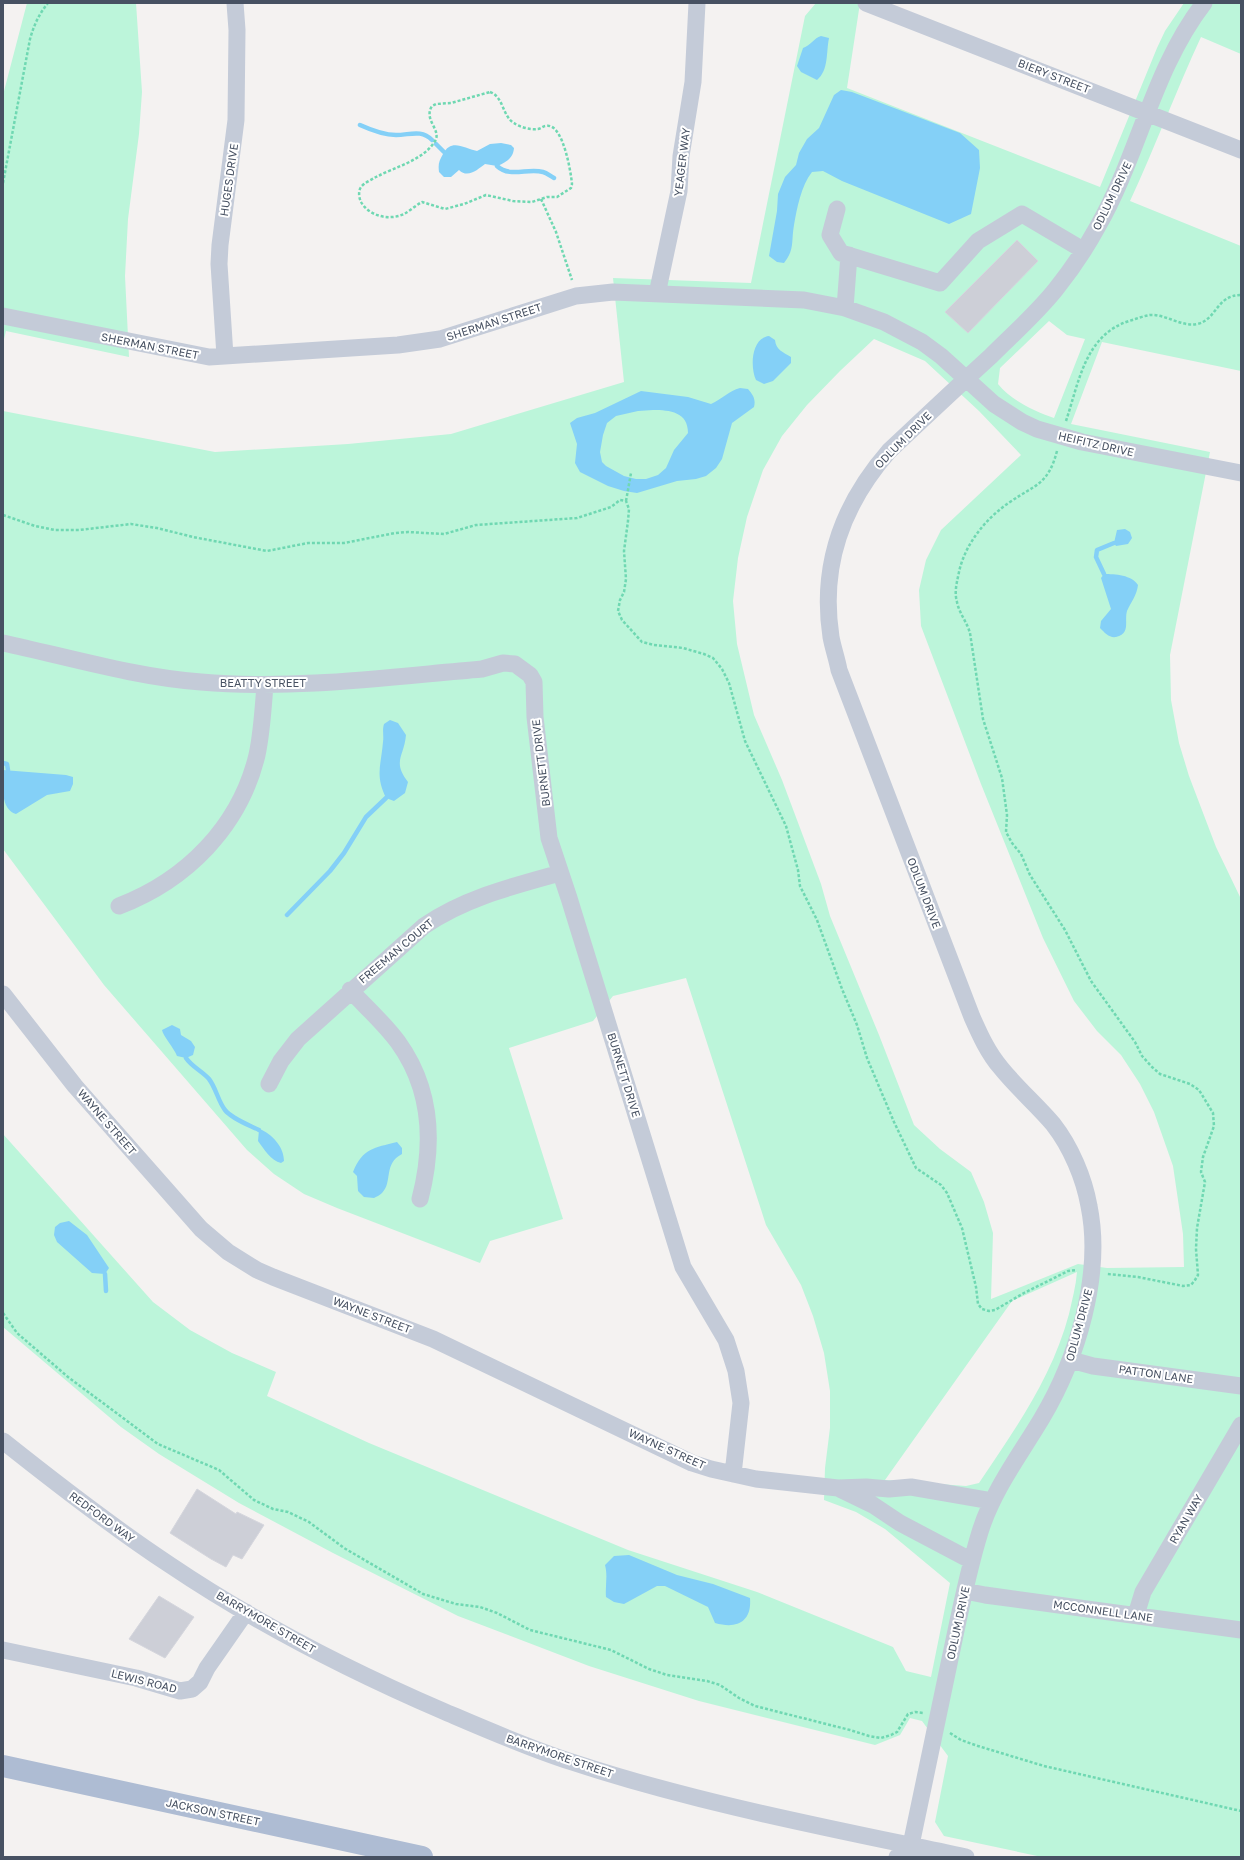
<svg xmlns="http://www.w3.org/2000/svg" width="1244" height="1860" font-family="'Golos Text',sans-serif">
  <rect width="100%" height="100%" fill="#f4f2f1"/>
  <path fill="#bcf5da" fill-rule="evenodd" d="M27 3H136L142 92 139 134 128 219 125 276 129 357 6 331 3 343V95Z
    M816 3H860L847 88 1100 187 1157 48 1165 31 1184 3H1241V54L1201 37C1176 91 1155 147 1130 201L1241 246V371L1102 342 1071 424 1210 452 1170 655 1171 700 1179 743 1189 776 1216 847 1241 899V1857H1042L944 1836 935 1822 948 1756 922 1721 910 1718 900 1735 875 1745 699 1701 589 1666 458 1616 333 1553 239 1503 159 1454 121 1427 3 1327V1134L153 1302 190 1330 232 1353 276 1372 267 1396 369 1443 628 1550 757 1592 893 1647 906 1671 931 1677 950 1583 885 1529 856 1512 824 1500 825 1468 830 1428V1391L824 1353 813 1316 801 1285 766 1225 686 978 613 996 593 1021 509 1048 563 1219 490 1241 480 1263 337 1208 304 1194 274 1174 247 1150 104 985 3 849V411L215 452 348 444 451 434 624 382 613 278 751 283 805 16ZM1049 321 1067 335 1085 339 1054 418C1034 411 1012 401 998 384L1000 368ZM874 339 925 361 979 411 1021 455 941 530 926 560 919 590 921 626 981 784 1043 938 1074 1001 1097 1031 1121 1055 1140 1084 1154 1112 1173 1166 1183 1234 1184 1267 1107 1268 1078 1264 991 1299 993 1233 984 1202 971 1172 940 1149 914 1125 879 1035 830 916 821 884 782 780 754 715 737 644 733 601 738 558 747 517 763 470 782 436 807 405 840 371ZM1077 1272C1076 1286 1072 1300 1069 1314 1052 1378 1015 1429 979 1483L966 1486 885 1480 1012 1301Z"/>
  <path fill="#84d0f7" fill-rule="evenodd" d="M821 36 829 38C826 52 829 70 817 80L801 72 797 66 803 48C811 45 814 38 821 36Z
    M841 90 852 92 960 133 979 150 980 168 971 214 949 224 842 181 823 171 812 172C801 186 797 208 794 225 791 242 795 249 784 263L777 262 769 256 777 211 778 194 785 177 796 165 799 153 807 139 819 128 834 95Z
    M501 143 511 145 514 148C513 159 506 162 497 166L485 164C478 169 468 179 459 170L451 177H444L439 172C438 164 439 161 443 154 451 138 464 148 477 151L490 144Z
    M769 336 775 340C776 350 783 352 791 357V363L773 381 764 384 756 380C750 367 751 338 769 336Z
    M740 388 748 389C753 395 756 399 754 407L732 423 722 459 716 468 706 476 696 479 677 481 637 493 624 491 608 486 580 472 575 463 577 444 570 423 577 418 595 413 641 391 688 397 711 404C722 399 729 391 740 388ZM653 410C670 410 688 412 688 433L674 450 666 468 658 475 646 479H636L624 476 606 466 602 462 600 452 603 435 607 423 616 416 638 411Z
    M1125 529 1130 532 1132 538 1128 544 1116 546 1114 543 1117 530Z
    M1104 574C1115 574 1132 575 1138 585 1137 595 1131 602 1127 611 1124 621 1131 634 1116 637 1109 638 1105 633 1100 628L1101 621 1111 609 1101 578Z
    M390 720 398 723 406 735C404 757 392 761 408 782L405 793 394 801 386 798C375 775 381 766 383 742 384 735 382 731 384 724Z
    M3 770 66 775 73 777V784L70 791 47 795 16 814C0 809 3 785 3 770Z
    M172 1025 180 1029 181 1035 191 1041 195 1047 193 1055 186 1058 177 1056C174 1048 163 1036 162 1030Z
    M259 1130H262C274 1136 284 1148 284 1161L281 1163C271 1161 264 1149 258 1141Z
    M397 1142 402 1148V1154C383 1164 393 1182 382 1193 380 1195 376 1197 374 1198L364 1197 358 1191 357 1176 353 1172C363 1148 374 1148 397 1142Z
    M69 1221 87 1235 109 1268 105 1274 92 1273 57 1242 54 1235 55 1227 60 1223Z
    M629 1555 677 1575 713 1584 750 1598C752 1623 736 1629 715 1623L708 1607 665 1586H657L624 1604 614 1602 606 1597C605 1586 608 1576 605 1565L614 1556Z"/>
  <g fill="none" stroke-linecap="round" stroke-linejoin="round">
    <path stroke="#84d0f7" stroke-width="4.5" d="M360 125C371 130 384 135 396 135 410 135 421 129 432 140
      M436 144 444 152
      M497 166C510 178 527 168 543 172 547 173 550 176 554 178
      M1104 574 1096 557 1097 550 1114 543
      M3 763 7 764 8 770
      M287 915 330 871 344 853 366 817 386 798
      M186 1058C192 1067 202 1071 209 1079 216 1088 218 1101 225 1110 232 1119 249 1125 259 1130
      M105 1274 106 1291"/>
  </g>
  <path fill="#cdcfd7" stroke="#d5d6dd" d="M1017 240 1038 261 968 333 945 312Z
    M197 1489 236 1514 237 1512 264 1525 242 1559 233 1555 226 1567 211 1559 170 1533Z
    M159 1596 194 1617 165 1658 129 1639Z"/>
  <g fill="none" stroke-linecap="round" stroke-linejoin="round">
    <path stroke="#6fd8b2" stroke-width="2.5" stroke-dasharray="3 2" stroke-linecap="butt" d="M490 92C504 97 502 116 514 123 519 127 531 130 537 129 541 129 543 126 546 126 563 122 571 173 572 184L571 188 557 197H547L532 202 513 201 486 195 464 204 445 209 422 202C416 205 410 211 404 214 389 221 369 216 361 202 359 198 358 191 361 187 364 183 371 180 376 177 395 167 424 160 435 141 442 130 423 120 432 106L436 104 451 103Z
      M3 183 30 39C34 25 39 14 48 3
      M541 199 556 232 572 280
      M1066 421C1079 382 1085 335 1129 321 1136 319 1143 316 1150 315 1166 314 1181 327 1197 324 1217 320 1216 295 1241 295
      M1057 451C1048 485 1036 484 1010 502 986 518 965 544 959 572 957 582 954 592 957 602 959 613 967 622 970 633L983 719 1002 778 1007 815 1006 832 1012 843 1021 854 1030 875 1065 930 1091 981 1135 1042 1142 1056 1152 1067 1160 1074 1190 1084 1199 1090 1213 1113 1214 1126 1203 1157 1201 1172 1205 1182 1197 1228 1196 1249 1198 1275 1195 1280 1191 1285 1183 1286 1138 1277 1107 1274
      M626 501 631 473
      M3 515 35 526 55 530H79L131 524 157 528 193 537 267 551 308 543H344L395 533 408 532 444 534 476 525 577 518 611 507 620 500 626 501 629 509 628 521 624 551 626 579 624 592 620 600 618 611 622 620 642 642 654 645 683 648 704 654 713 658 722 669 729 683 745 741 786 826 798 870 800 886 817 920 842 989 857 1025 867 1058 894 1122 916 1168 941 1185 947 1193 962 1228 976 1287 978 1304 982 1309 989 1311 995 1310 1024 1293 1068 1271 1077 1270
      M3 1313 17 1333 68 1377 158 1444 219 1470 254 1500 273 1509 288 1512 309 1522 344 1548 423 1594 456 1604 480 1607 497 1613 530 1630 611 1650 649 1669 667 1675 707 1681 720 1685 739 1698 755 1706 850 1730 869 1736 881 1738 891 1735 897 1732 908 1714 915 1712 923 1713
      M950 1733 961 1740 978 1746 1044 1766 1241 1811"/>
    <path stroke="#c4cbd8" stroke-width="17" d="M866 3 1241 150
      M837 209 830 235 841 253 940 283 978 241 1022 214 1083 250
      M657 294 679 191 681 156 693 82 697 3
      M845 308 849 255
      M3 316 209 357 398 345 440 339 576 296 613 292 804 300 845 308 884 322 922 342 941 356 994 404 1022 422 1037 429 1082 442 1241 473
      M225 356 219 264 220 245 236 120 237 30 235 3
      M3 643C68 657 135 677 201 682 295 690 389 677 482 669L503 663 515 664 530 675 534 682 535 717 549 838 569 898 683 1267 726 1340 736 1371 741 1403 733 1474
      M119 906C187 880 240 826 257 755 262 732 263 709 265 685
      M350 990C366 1007 384 1023 398 1042 432 1089 434 1145 420 1199
      M3 994 75 1086 201 1229 228 1252 257 1270 273 1277 433 1339 692 1463 711 1469 756 1479 838 1488 866 1487 889 1489 911 1487 992 1501
      M269 1084 281 1061 298 1039 424 926C465 898 513 886 560 873
      M1071 1360 1093 1366 1241 1386
      M3 1441C57 1484 112 1527 170 1565 256 1623 348 1670 443 1711 485 1729 528 1748 572 1762 700 1804 834 1829 966 1857
      M840 1489 873 1505 900 1523 972 1561
      M965 1591 985 1595 1241 1630
      M1136 1615 1143 1592 1241 1425
      M3 1650 136 1678 180 1691 192 1689 200 1682 207 1668 246 1612
      M897 1857 911 1845
      M916 1857 911 1845C924 1783 937 1721 950 1659 959 1617 967 1574 980 1532 993 1490 1020 1455 1042 1418 1077 1359 1103 1275 1089 1206 1084 1178 1071 1147 1053 1124 1037 1105 1017 1088 1001 1068 988 1053 980 1035 972 1017L839 670C837 659 833 648 831 637 820 565 842 505 889 451 923 419 957 387 991 356 1013 334 1037 313 1056 289 1072 269 1086 248 1098 226 1139 154 1153 69 1204 3"/>
    <path stroke="#aebcd3" stroke-width="22" d="M3 1766 422 1857"/>
  </g>
  <g text-anchor="middle" stroke-width="4" stroke-linejoin="round" paint-order="stroke">
    <g font-size="11" fill="#475162" stroke="#fff">
      <text transform="translate(1054 76) rotate(21)" y="4">BIERY STREET</text>
      <text transform="translate(682 162) rotate(-83)" y="4">YEAGER WAY</text>
      <text transform="translate(229 180) rotate(-82)" y="4">HUGES DRIVE</text>
      <text transform="translate(1112 196) rotate(-64)" y="4">ODLUM DRIVE</text>
      <text transform="translate(494 322) rotate(-18)" y="4">SHERMAN STREET</text>
      <text transform="translate(150 346) rotate(11)" y="4">SHERMAN STREET</text>
      <text transform="translate(903 440) rotate(-45)" y="4">ODLUM DRIVE</text>
      <text transform="translate(1096 444) rotate(13)" y="4">HEIFITZ DRIVE</text>
      <text x="263" y="687">BEATTY STREET</text>
      <text transform="translate(541 763) rotate(-97)" y="4">BURNETT DRIVE</text>
      <text transform="translate(924 893) rotate(69)" y="4">ODLUM DRIVE</text>
      <text transform="translate(396 951) rotate(-40)" y="4">FREEMAN COURT</text>
      <text transform="translate(624 1075) rotate(73)" y="4">BURNETT DRIVE</text>
      <text transform="translate(107 1122) rotate(49)" y="4">WAYNE STREET</text>
      <text transform="translate(372 1315) rotate(21)" y="4">WAYNE STREET</text>
      <text transform="translate(1079 1325) rotate(-75)" y="4">ODLUM DRIVE</text>
      <text transform="translate(1156 1374) rotate(8)" y="4">PATTON LANE</text>
      <text transform="translate(667 1449) rotate(24)" y="4">WAYNE STREET</text>
      <text transform="translate(102 1517) rotate(36)" y="4">REDFORD WAY</text>
      <text transform="translate(1186 1519) rotate(-60)" y="4">RYAN WAY</text>
      <text transform="translate(1103 1611) rotate(8)" y="4">MCCONNELL LANE</text>
      <text transform="translate(266 1622) rotate(30)" y="4">BARRYMORE STREET</text>
      <text transform="translate(958 1623) rotate(-78)" y="4">ODLUM DRIVE</text>
      <text transform="translate(144 1681) rotate(14)" y="4">LEWIS ROAD</text>
      <text transform="translate(560 1756) rotate(19)" y="4">BARRYMORE STREET</text>
      <text transform="translate(213 1812) rotate(12)" y="4">JACKSON STREET</text>
    </g>
  </g>
  <rect width="1244" height="1860" fill="none" stroke="#475162" stroke-width="8"/>
</svg>
